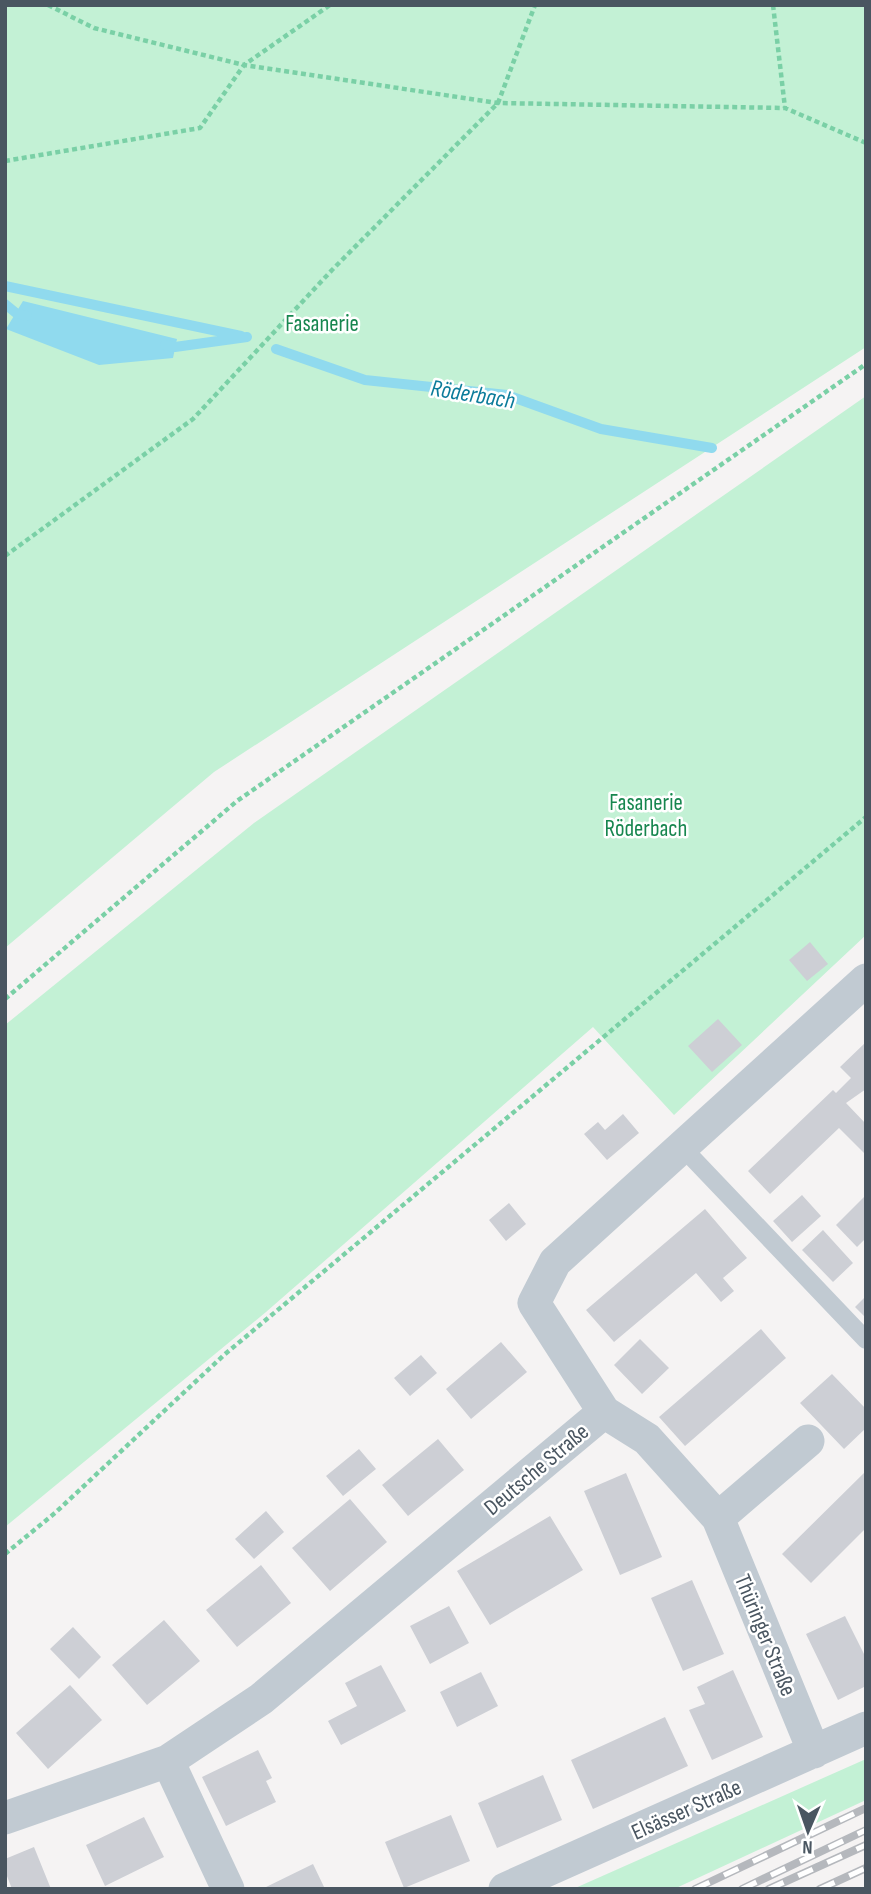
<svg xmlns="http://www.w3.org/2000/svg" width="871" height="1894" font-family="'Sofia Sans Condensed',sans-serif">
  <rect width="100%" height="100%" fill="#f5f3f3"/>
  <path fill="#c3f1d5" d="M5 5H866V347L214 772 5 948Z
    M866 396V935L674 1115 593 1027 266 1312 5 1527V1025L254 823Z
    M866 1759V1800L674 1889H573Z"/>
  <path fill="#90daee" d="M23 301 177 339 173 358 99 365 6 329Z"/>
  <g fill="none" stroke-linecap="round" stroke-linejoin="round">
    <path stroke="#90daee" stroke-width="10" d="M5 286 241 336
      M5 304 16 313 27 316
      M165 345 175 347 247 337
      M276 349 365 380 507 395 601 429 712 448"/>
  </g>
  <path fill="#cdcfd5" d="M810 942 828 964 807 981 789 960Z
    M718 1019 742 1045 712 1072 688 1046Z
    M866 1042V1089L846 1103 866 1124V1155L839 1128 770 1194 748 1171 833 1090 836 1093 851 1078 840 1067Z
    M623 1114 639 1133 607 1160 584 1134 598 1122 605 1130Z
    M802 1195 821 1216 792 1242 773 1221Z
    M866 1195V1238L857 1247 836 1225Z
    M509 1203 526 1224 506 1241 489 1220Z
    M705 1209 747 1258 723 1278 734 1291 721 1302 696 1273 614 1342 586 1310Z
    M823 1230 853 1263 833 1282 802 1250Z
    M866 1296V1318L855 1307Z
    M761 1329 786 1358 685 1446 659 1417Z
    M640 1339 669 1368 642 1394 614 1365Z
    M501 1342 527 1372 471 1419 446 1389Z
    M421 1355 437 1373 410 1396 394 1378Z
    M832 1374 866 1409V1428L844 1449 800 1403Z
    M438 1439 464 1470 408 1516 382 1485Z
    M359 1449 376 1469 343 1496 326 1476Z
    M866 1471V1528L811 1583 782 1554Z
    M626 1473 662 1557 620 1575 584 1491Z
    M350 1499 387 1542 330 1591 292 1548Z
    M266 1511 284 1532 254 1559 235 1539Z
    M550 1516 583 1570 490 1625 457 1571Z
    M261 1565 291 1603 237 1647 206 1610Z
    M692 1580 724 1654 683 1671 651 1598Z
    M449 1606 469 1643 430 1664 410 1626Z
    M845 1616 866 1658V1686L838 1700 806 1634Z
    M164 1620 200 1661 147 1705 112 1665Z
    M73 1627 101 1657 79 1679 50 1649Z
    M381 1665 406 1711 341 1745 328 1721 357 1706 345 1683Z
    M733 1670 763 1737 712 1760 689 1710 705 1704 697 1687Z
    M481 1672 498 1706 457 1727 440 1692Z
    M70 1685 102 1720 48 1769 16 1733Z
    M665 1717 688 1766 593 1809 571 1760Z
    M258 1750 272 1778 266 1781 276 1802 226 1826 202 1777Z
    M543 1775 562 1820 497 1848 478 1803Z
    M451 1815 470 1861 404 1888 385 1842Z
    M144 1817 164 1857 105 1886 86 1845Z
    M34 1847 51 1889H12L5 1871V1859Z
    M313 1864 325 1889H262Z"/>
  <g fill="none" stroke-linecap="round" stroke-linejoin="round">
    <path stroke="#7ad0a6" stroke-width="4.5" stroke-dasharray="5 3.5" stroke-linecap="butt" d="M48 5 94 28 244 65 498 103 785 108 866 143
      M773 5 785 108
      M5 161 200 128 244 65 330 5
      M5 556 193 419 332 270 498 103 535 5
      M5 999 237 801 866 364
      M5 1554 55 1513 224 1355 866 817"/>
    <path stroke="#c1cad2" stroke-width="18" d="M682 1147 866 1340"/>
    <path stroke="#c1cad2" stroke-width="33" d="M604 1412 647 1439 718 1518 814 1752
      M718 1518 808 1441
      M168 1761 228 1889
      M5 1818 168 1761 261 1699 604 1412 534 1303 555 1262 866 980
      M505 1889 866 1728"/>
    <g stroke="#b5b8bd" stroke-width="8">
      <path id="rail" d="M695 1889 866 1808
        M742 1889 866 1830
        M769 1889 866 1845
        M820 1889 866 1868"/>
    </g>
    <use href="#rail" stroke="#fff" stroke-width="5" stroke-dasharray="16" stroke-linecap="butt"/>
  </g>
  <g text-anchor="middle" stroke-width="5" stroke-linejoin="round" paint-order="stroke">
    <g font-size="23" fill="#17864f" stroke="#fff">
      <text x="322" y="331">Fasanerie</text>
      <text x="646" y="810">Fasanerie<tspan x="646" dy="26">Röderbach</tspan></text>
    </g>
    <g font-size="23" fill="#4a5661" stroke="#fff">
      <text transform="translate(536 1469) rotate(-40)" y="8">Deutsche Straße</text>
      <text transform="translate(766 1635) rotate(68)" y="8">Thüringer Straße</text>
      <text transform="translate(686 1809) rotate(-24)" y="8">Elsässer Straße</text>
    </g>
    <g font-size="24" font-style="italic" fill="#0c7c9b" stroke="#fff">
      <text transform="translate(473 394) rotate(9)" y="8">Röderbach</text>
    </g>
  </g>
  <rect width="871" height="1894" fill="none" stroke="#4a5661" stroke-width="14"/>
  <g transform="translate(808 1831) rotate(182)" stroke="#ffffff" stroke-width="5" paint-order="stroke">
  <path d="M0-5L12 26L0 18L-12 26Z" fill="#4a5661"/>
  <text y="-10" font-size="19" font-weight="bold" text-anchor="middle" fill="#4a5661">N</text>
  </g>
</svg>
